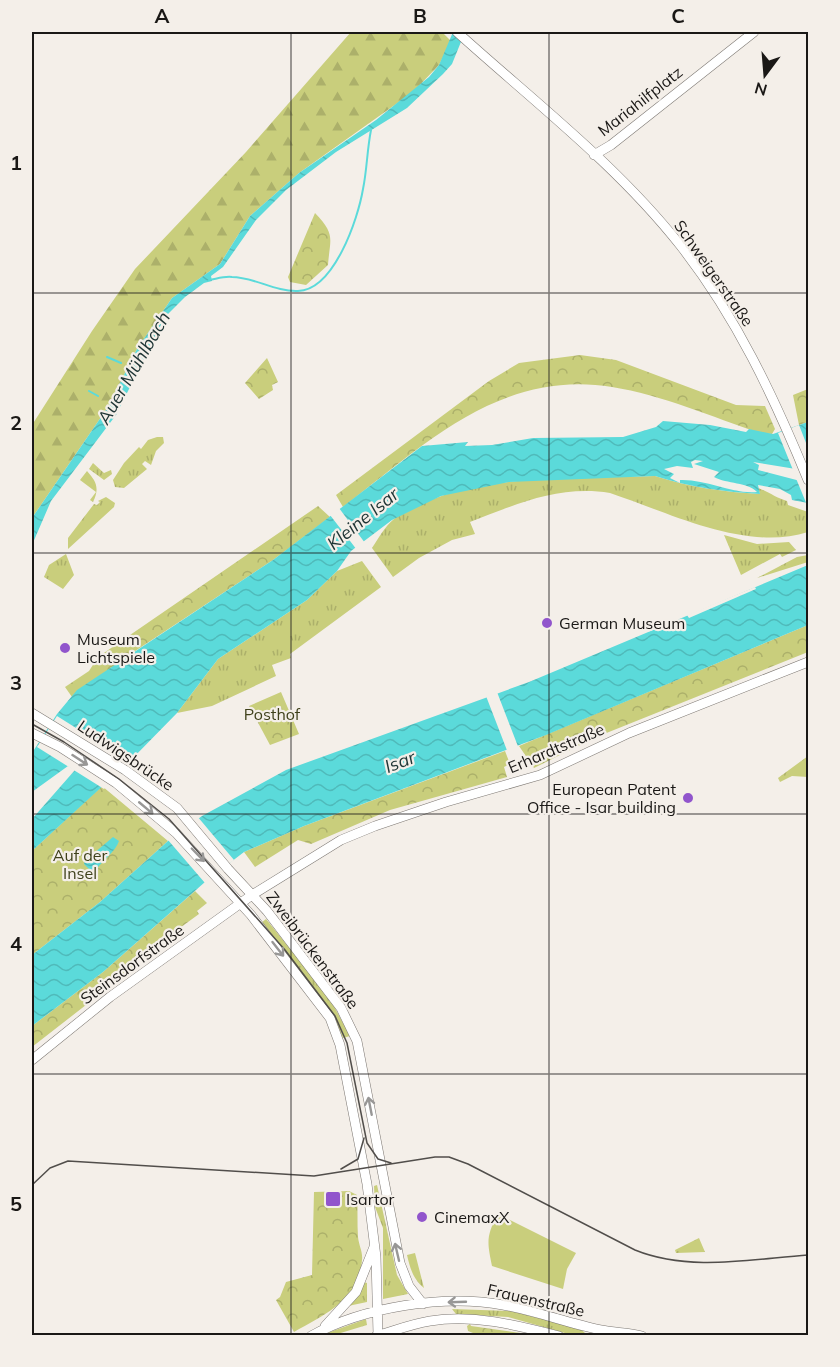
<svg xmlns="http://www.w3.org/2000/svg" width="840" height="1367" font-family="Mulish,sans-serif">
  <defs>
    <pattern id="grass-tufts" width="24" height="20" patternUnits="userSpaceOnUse" patternTransform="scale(1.5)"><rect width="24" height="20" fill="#c9ce7c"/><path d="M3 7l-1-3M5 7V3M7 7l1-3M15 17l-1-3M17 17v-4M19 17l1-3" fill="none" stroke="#acb06a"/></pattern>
    <pattern id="forest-firs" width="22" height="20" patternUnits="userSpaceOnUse" patternTransform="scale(1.5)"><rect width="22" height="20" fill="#c9ce7c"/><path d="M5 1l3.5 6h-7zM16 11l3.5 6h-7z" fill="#acb06a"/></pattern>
    <pattern id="park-crowns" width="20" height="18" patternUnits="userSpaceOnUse" patternTransform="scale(1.5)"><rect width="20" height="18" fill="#c9ce7c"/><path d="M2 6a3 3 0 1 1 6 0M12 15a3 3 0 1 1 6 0" fill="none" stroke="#acb06a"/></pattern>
    <pattern id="water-waves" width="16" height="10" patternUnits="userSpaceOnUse" patternTransform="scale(1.5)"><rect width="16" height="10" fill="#5bdada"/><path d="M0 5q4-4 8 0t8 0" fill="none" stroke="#4fbaba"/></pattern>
  </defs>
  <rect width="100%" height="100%" fill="#f4efe9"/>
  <path fill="url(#grass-tufts)" d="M157 437H163L164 443 156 451 151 465 145 461 142 464 147 469 124 488 115 487 113 480 124 463 139 447 141 449 148 440Z
    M93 463 104 473 111 470 112 474 104 480 89 469Z
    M87 471C96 481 100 488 93 502L90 500 96 492 80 480Z
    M655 476C689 487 724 492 760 494L758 488C769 492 776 498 787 501L788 505 808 512V532C746 552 670 513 610 493 559 485 517 504 470 522L475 534 452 540 419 558 393 577 372 548C378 539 385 526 394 519 464 471 574 479 655 476Z
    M106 497 115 503 114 507 68 549V538L94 504 97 505 100 502 98 501Z
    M724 535 757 544 789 542 796 550 782 557 780 554 741 575Z
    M66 554 74 575 63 589 44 577 49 565Z
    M808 555V562L757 578 797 557Z
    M362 561 381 587 290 654 291 658 272 665 276 676 212 706 177 713 218 659 307 600 337 571Z
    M808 756V777L792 776 780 782 778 778Z
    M266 919 329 997 350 1036 343 1038 334 1017 261 923Z
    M377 1185 397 1275 408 1294 383 1299V1228L375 1207 374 1186Z
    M699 1238 705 1252 676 1253 675 1250Z
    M415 1253 424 1288C413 1279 410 1268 407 1255Z
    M364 1282 367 1283V1302L348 1306Z
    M452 1309 511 1311 581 1329 586 1334 572 1335 508 1317 456 1314Z
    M366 1319 367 1325 334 1335 319 1336Z"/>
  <path fill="url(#forest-firs)" d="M351 32H442L451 41 439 65 413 92 299 173 250 216 220 264 172 298 137 349 108 407 32 518V425L92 331 135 269 246 152Z"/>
  <path fill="url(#park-crowns)" d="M315 213C336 235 330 238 328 265L306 285 290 282 288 277Z
    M580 355 616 360 736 405 765 406 775 429 772 434 760 433C712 417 662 395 612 387 500 369 424 445 343 507L336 495 489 381 519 363Z
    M267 358 278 382 272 385 273 390 259 399 245 383Z
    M808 389V422L799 425 793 395Z
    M318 506 330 517 273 560 126 657 72 697 65 687 89 671 98 657Z
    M808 625V652L594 738 534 768 519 746Z
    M281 692 299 734 270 745 249 706Z
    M505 751 510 764 504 767 507 777 390 810 311 844 298 840 255 867 244 852 304 826Z
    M102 786 168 841 100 902 32 955V851Z
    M195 891 207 903 197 911 199 914 140 957 136 966 32 1047V1026L103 972Z
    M349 1191 357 1195C358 1209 357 1223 358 1237 359 1246 363 1252 362 1260 360 1299 324 1315 294 1332L276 1300 280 1297 286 1282 312 1275 314 1192Z
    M470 1324 471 1326 534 1335H478L468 1331 467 1326Z"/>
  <path fill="#c9ce7c" d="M498 1214 576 1253 567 1269 563 1289 492 1266C487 1242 486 1236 498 1214Z"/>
  <path fill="url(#water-waves)" fill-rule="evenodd" d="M453 32H465L452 64 443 74 407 108 336 152 286 190 256 220 223 267 211 276 212 281 204 283 185 297 165 317 116 415 51 501 32 545V518L108 407 137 349 172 298 220 264 250 216 299 173 376 120 429 77 439 65Z
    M663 421 710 425 746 432 749 429 773 434 808 422V471L753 462 759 465 758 470 808 483V503L792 500 791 495 780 489 758 485 760 494C725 492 689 487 655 476L509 482 441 496 392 520 351 551 337 571 307 600 218 659 177 713 131 760 32 851V819L75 770 68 766 32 792V753L57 714 77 690 273 560 422 446 468 442 465 446 492 445 533 438 623 437 656 427ZM695 460 703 461 694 464 719 472 714 477C727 484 748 482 757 492 730 494 707 479 680 480V483L670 478 674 474 664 469 677 466 693 468 691 462Z
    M808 565V625L546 735 304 826 244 852 205 882 103 972 32 1026V955L100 902 168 841 202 816 286 770 529 682Z
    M113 837 119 841C116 851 101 862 96 870H90L84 864 85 858 93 854Z"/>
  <path fill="#f4efe9" d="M799 425 808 448V474L793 470 778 433Z
    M795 476 808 480V506L807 505Z
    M339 508 365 543 357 550 330 515Z
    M755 587 756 589 689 618 687 615Z
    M497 692 519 749 508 753 486 696Z
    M57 716 130 762 104 789 37 747Z
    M197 816 234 860 205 883 168 840Z"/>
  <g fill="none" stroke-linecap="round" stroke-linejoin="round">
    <path stroke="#5bdada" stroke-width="2" d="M209 280C216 279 224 276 232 277 254 277 275 292 298 291 334 290 358 219 363 189 367 170 367 150 371 130
      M107 357 121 363
      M89 391 98 396"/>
    <g stroke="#7d7873" stroke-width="10">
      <path id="secondary" d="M457 32C532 100 616 164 680 245 736 316 774 397 808 480
        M594 155 611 145 754 32
        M32 713 125 770 177 808 228 869 267 911 341 1008 357 1041 400 1263 409 1286 423 1304
        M32 733 60 747 116 783 176 833 251 915 330 1018 340 1045 367 1184 376 1257 378 1335
        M32 1060 110 997 252 895 341 840 375 826 446 802 540 775 629 733 808 662
        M325 1326 356 1292 374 1247
        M311 1336C363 1307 445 1294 503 1305 536 1311 568 1323 601 1330 615 1333 629 1332 642 1336
        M376 1336C394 1331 411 1324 430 1321 474 1314 516 1325 559 1336"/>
    </g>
    <use href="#secondary" stroke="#fff" stroke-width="9"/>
    <path stroke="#514e4b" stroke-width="1.5" d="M32 724 64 742 119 779 169 819 285 950 335 1016 347 1043 367 1143 378 1159 391 1163
      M341 1169 358 1159 364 1138
      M32 1185 50 1168 68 1161 314 1176 435 1157H449L468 1164 635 1250C689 1272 752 1259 808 1255"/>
  </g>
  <defs><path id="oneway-shaft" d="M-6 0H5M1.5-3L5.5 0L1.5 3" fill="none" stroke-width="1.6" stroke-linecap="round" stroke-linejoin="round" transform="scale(1.5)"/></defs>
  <g stroke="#989796">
    <use href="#oneway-shaft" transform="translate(80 760) rotate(33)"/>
    <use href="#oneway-shaft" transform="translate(146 808) rotate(40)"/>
    <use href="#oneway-shaft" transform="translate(198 855) rotate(46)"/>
    <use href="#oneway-shaft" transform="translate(278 949) rotate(52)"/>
    <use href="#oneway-shaft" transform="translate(370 1106) rotate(-101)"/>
    <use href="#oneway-shaft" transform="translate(397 1252) rotate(-103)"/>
    <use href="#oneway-shaft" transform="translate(457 1302) rotate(178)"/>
  </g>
  <path fill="none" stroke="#1a1816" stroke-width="1.5" stroke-opacity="0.55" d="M291 32V1336M549 32V1336M32 293H808M32 553H808M32 814H808M32 1074H808"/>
  <g fill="#9155cc" stroke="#f4efe9" stroke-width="2">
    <circle cx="547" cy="623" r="6"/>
    <circle cx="65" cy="648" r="6"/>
    <circle cx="688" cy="798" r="6"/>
    <rect x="325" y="1191" width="16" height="16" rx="3"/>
    <circle cx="422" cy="1217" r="6"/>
  </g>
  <g text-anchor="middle" stroke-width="4.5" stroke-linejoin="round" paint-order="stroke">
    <g font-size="16" fill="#1a1816" stroke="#f4efe9">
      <text transform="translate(640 101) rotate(-38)" y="6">Mariahilfplatz</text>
      <text transform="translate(714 273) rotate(55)" y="6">Schweigerstraße</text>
      <text transform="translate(556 748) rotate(-23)" y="6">Erhardtstraße</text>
      <text transform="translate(126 755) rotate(34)" y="6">Ludwigsbrücke</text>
      <text transform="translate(313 950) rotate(53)" y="6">Zweibrückenstraße</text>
      <text transform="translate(132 964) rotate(-36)" y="6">Steinsdorfstraße</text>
      <text transform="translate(536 1300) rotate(13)" y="6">Frauenstraße</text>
    </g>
    <g font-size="16" fill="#1a1816" stroke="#f4efe9" text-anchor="start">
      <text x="559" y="629">German Museum</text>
      <text x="77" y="645">Museum<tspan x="77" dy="18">Lichtspiele</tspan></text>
      <text x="676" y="795" text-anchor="end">European Patent<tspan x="676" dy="18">Office - Isar building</tspan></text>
      <text x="346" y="1205">Isartor</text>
      <text x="434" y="1223">CinemaxX</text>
    </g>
    <g font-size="16" fill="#3f411b" stroke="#f4efe9">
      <text x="272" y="720">Posthof</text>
      <text x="80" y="861">Auf der<tspan x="80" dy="18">Insel</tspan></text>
    </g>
    <g font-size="18" font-style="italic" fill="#203636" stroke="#f4efe9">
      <text transform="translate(134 368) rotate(-60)" y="6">Auer Mühlbach</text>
      <text transform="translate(363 519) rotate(-39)" y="6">Kleine Isar</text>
      <text transform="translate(400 762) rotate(-21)" y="6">Isar</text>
    </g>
  </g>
  <rect width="840" height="1367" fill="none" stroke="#f4efe9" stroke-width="66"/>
  <g transform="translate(765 75) rotate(196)" stroke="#f4efe9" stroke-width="4.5" paint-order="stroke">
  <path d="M0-4.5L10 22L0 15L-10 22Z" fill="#1a1816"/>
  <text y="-9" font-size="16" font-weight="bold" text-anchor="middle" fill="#1a1816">N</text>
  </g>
  <rect x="33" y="33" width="774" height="1301" fill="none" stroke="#1a1816" stroke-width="2"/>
  <g font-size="20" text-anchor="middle" font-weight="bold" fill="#1a1816">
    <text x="162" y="23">A</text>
    <text x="420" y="23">B</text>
    <text x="678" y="23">C</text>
    <text x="16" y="170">1</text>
    <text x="16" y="430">2</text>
    <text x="16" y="690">3</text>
    <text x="16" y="951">4</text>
    <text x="16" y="1211">5</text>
  </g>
</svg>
